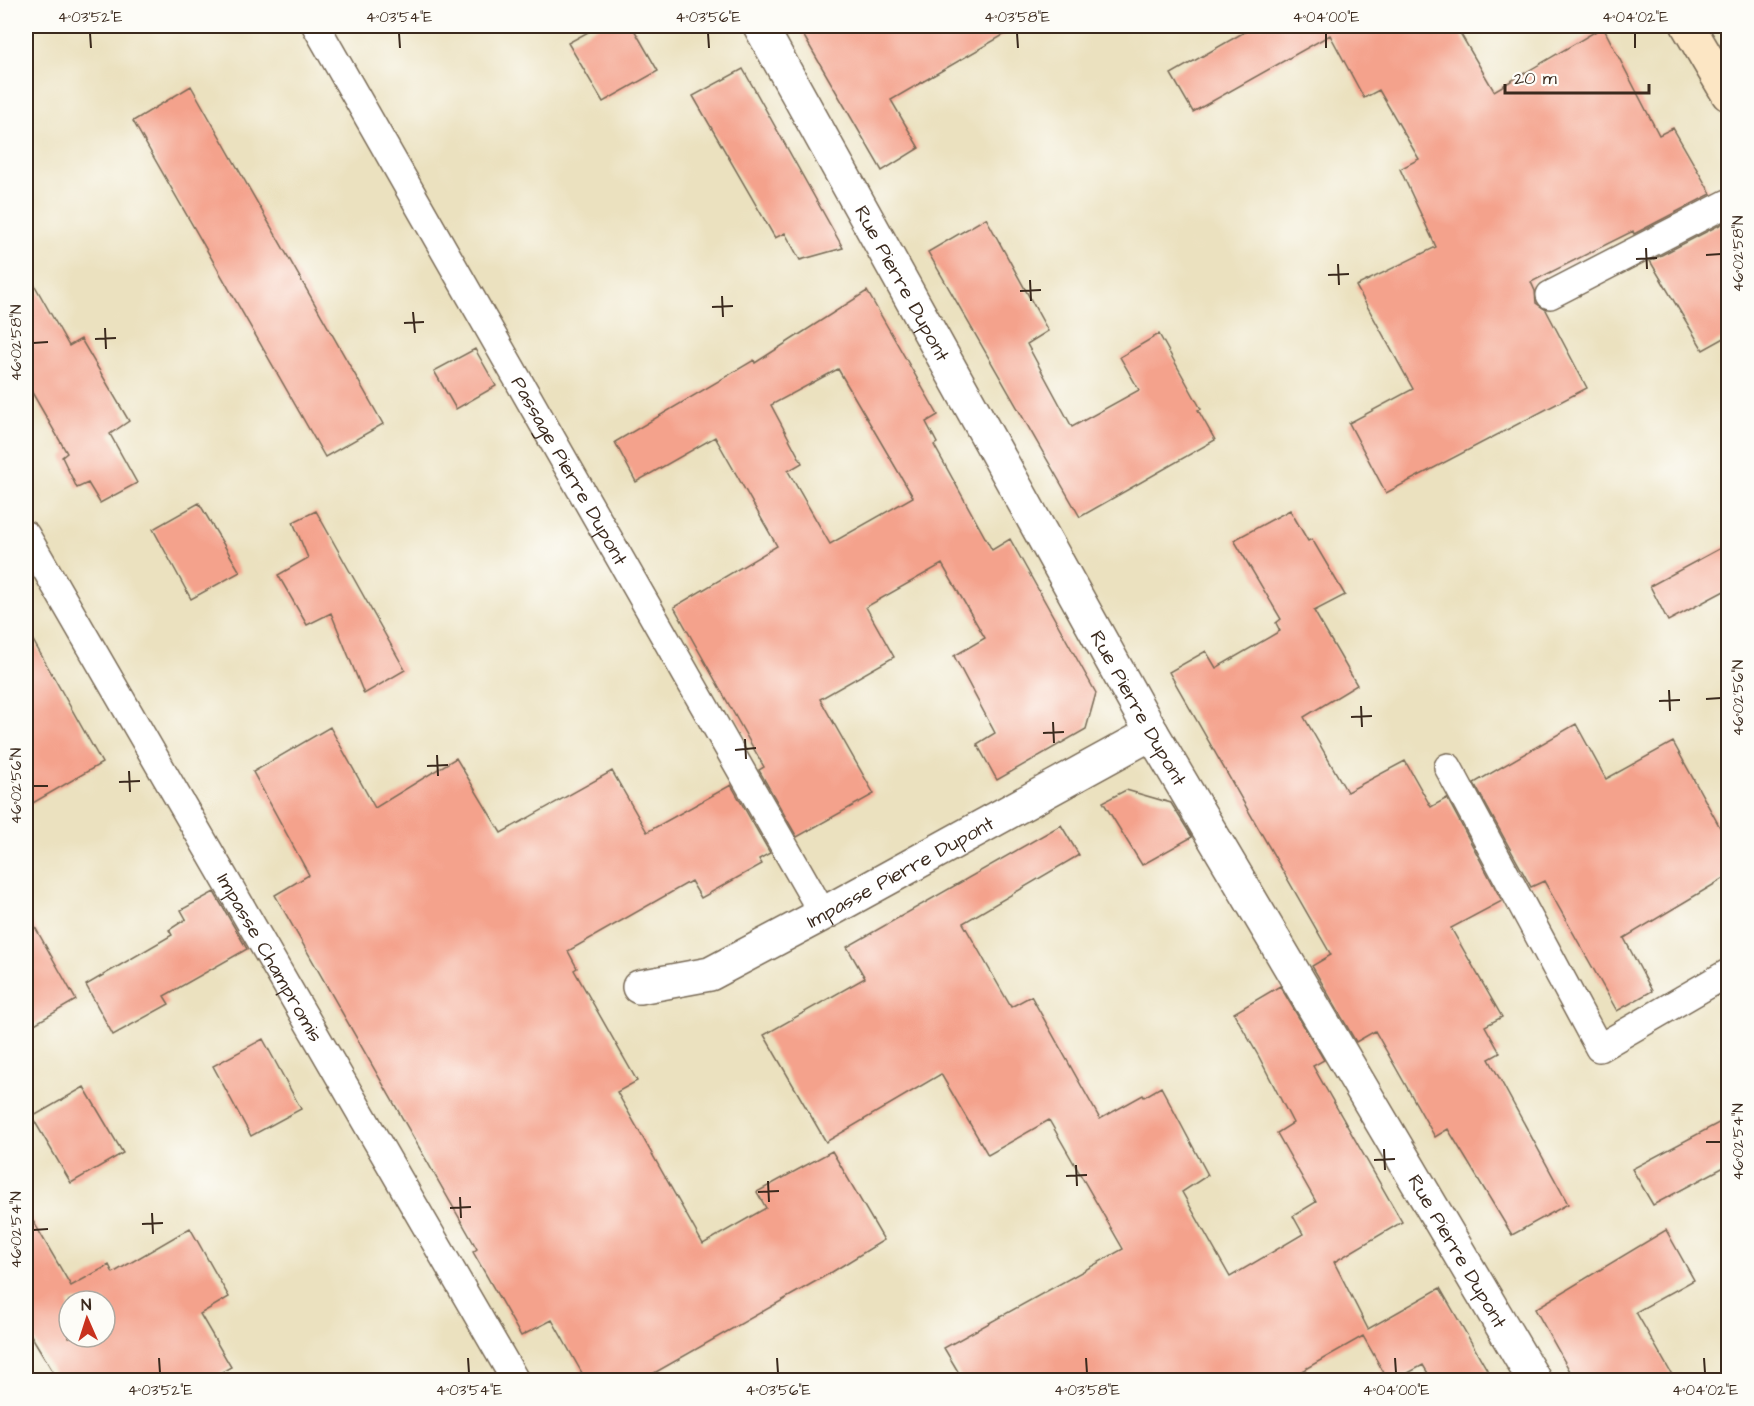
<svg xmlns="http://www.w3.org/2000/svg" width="1754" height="1406" font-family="'Architects Daughter',sans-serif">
  <rect width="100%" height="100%" fill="#fdfcf7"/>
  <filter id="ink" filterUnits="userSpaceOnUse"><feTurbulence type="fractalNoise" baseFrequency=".0167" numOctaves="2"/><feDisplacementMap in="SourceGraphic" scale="12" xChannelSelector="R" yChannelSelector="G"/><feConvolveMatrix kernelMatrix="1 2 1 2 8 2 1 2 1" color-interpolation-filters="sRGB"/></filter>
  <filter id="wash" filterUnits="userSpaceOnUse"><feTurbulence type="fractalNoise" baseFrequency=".008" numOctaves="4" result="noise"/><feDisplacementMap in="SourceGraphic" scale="24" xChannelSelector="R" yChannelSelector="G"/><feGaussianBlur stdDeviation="1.35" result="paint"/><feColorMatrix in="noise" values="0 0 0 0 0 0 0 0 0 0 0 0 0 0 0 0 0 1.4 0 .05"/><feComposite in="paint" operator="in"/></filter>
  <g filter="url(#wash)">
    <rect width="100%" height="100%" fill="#ebe1bf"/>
    <g id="blocks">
      <path fill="#f4a28c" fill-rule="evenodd" d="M599 26H632L658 71 603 102 568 43Z
        M798 26H1019L891 100 919 148 882 171Z
        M1255 26H1456L1494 91 1603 27 1659 135 1673 128 1711 194 1634 234 1633 231 1531 282 1535 291 1536 303 1546 310 1587 388 1386 493 1349 423 1413 389 1356 286 1436 247 1400 169 1419 159 1379 90 1364 98 1330 35 1193 112 1171 74Z
        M743 69 843 248 800 260 785 233 775 238 693 96Z
        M191 86 383 424 325 457 133 121Z
        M986 218 1048 331 1027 344 1072 427 1139 390 1120 357 1159 334 1201 409 1198 410 1215 440 1080 517 928 252Z
        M1727 221 1728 225V336L1703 350 1650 261Z
        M26 270 69 346 81 339 129 421 110 434 137 483 100 503 88 483 77 488 62 457 67 453 26 382Z
        M867 291 938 415 926 422 937 443 934 445 992 550 1010 539 1096 693 1086 729 997 780 977 744 995 733 954 656 985 638 942 564 866 607 894 657 820 699 874 794 797 837 759 770 764 767 674 607 777 546 715 437 636 482 615 442 754 360 755 363ZM838 369 913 497 830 544 788 471 802 463 771 405Z
        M475 349 496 386 456 409 434 371Z
        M199 503 240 572 191 599 153 529Z
        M1290 510 1308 541 1312 539 1345 595 1314 611 1357 685 1304 717 1347 792 1405 761 1431 807 1447 798 1502 901 1451 928 1502 1017 1485 1026 1500 1053 1489 1059 1568 1204 1512 1235 1448 1129 1435 1137 1375 1031 1356 1042 1312 966 1331 955 1169 672 1206 651 1216 668 1280 631 1276 623 1281 619 1234 540Z
        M316 511 405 670 364 694 331 613 307 625 278 575 308 558 293 522Z
        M1728 544V589L1668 621 1650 586Z
        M26 628 102 763 26 807Z
        M1576 724 1606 779 1673 742 1728 842V876L1624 938 1652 991 1617 1011 1544 881 1531 887 1474 783Z
        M330 727 375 808 456 758 501 833 612 771 647 832 731 785 770 853 759 859 762 864 701 898 691 881 568 951 577 968 574 970 637 1081 617 1092 703 1244 766 1208 757 1192 832 1151 884 1240 832 1272 642 1380H586L552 1320 521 1336 473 1252 477 1249 275 895 309 875 253 772Z
        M1126 790 1171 803 1192 837 1142 865 1103 802Z
        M1061 825 1079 855 963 923 1011 1007 1031 996 1100 1119 1143 1095 1144 1097 1161 1087 1208 1175 1182 1192 1230 1277 1303 1234 1293 1216 1316 1202 1277 1133 1293 1123 1259 1057 1234 1013 1280 986 1324 1060 1313 1066 1402 1222 1334 1262 1368 1329 1440 1288 1493 1380H1432L1423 1365 1395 1380H1388L1363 1336 1286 1380H963L944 1348 1123 1249 1049 1120 988 1155 941 1074 826 1142 764 1035 865 978 847 947Z
        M214 892 247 949 164 996 169 1004 113 1035 86 985 172 935 169 930 186 919 181 910Z
        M26 911 76 1000 26 1029Z
        M263 1039 301 1109 251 1136 213 1066Z
        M84 1087 123 1153 71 1183 32 1117Z
        M1728 1118V1165L1653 1205 1632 1169Z
        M26 1209 71 1286 109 1265 113 1273 190 1228 229 1297 200 1314 231 1367 208 1380H58L26 1327ZM69 1301H105V1337H69Z
        M1666 1230 1694 1280 1636 1312 1675 1380H1575L1535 1309Z"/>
    </g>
  </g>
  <g filter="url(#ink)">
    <use href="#blocks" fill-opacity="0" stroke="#796a56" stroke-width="1.5"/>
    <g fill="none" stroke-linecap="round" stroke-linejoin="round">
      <g stroke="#796a56" stroke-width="30">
        <g id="service">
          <path id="s1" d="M316 26 823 914"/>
          <path d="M1550 295 1728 203"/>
          <path id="s2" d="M26 535 515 1380"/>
          <path d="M1448 767 1599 1048 1728 973"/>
        </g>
      </g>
      <g stroke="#796a56" stroke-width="36">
        <g id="minor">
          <path id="s3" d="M760 26 1152 733 1534 1380"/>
          <path id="s4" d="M639 987 710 974 823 914 1152 733"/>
        </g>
      </g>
      <g stroke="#796a56" stroke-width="36">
        <path id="secondary" d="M1688 26 1728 94"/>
      </g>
      <use href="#service" stroke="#fff" stroke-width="27"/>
      <use href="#minor" stroke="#fff" stroke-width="33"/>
      <use href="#secondary" stroke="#fce6c4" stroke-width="33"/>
    </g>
  </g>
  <path fill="none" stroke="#3b2a1e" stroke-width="2" d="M90 33 91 48M399 33 400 48M708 33 709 48M1017 33 1018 48M1326 33V48M1635 33V48M1646 248 1647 269M1706 255 1721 254M1636 259 1657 258M1338 264 1339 285M1328 275 1349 274M1030 280 1031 301M1020 291 1041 290M722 296 723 317M712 307 733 306M413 312 415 333M404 323 424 322M105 328 106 349M95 339 116 338M33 343 48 342M1669 690 1670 711M1706 699 1721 698M1659 701 1680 700M1361 706 1362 727M1351 717 1372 716M1053 722 1054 743M1043 733 1064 732M745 739 746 759M735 750 756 748M437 755 438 776M427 766 448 765M129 771 130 792M119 782 140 781M33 786H48M1706 1142H1721M1384 1149 1385 1170M1374 1160 1395 1159M1076 1165 1077 1186M1066 1176 1087 1175M768 1181 769 1202M758 1192 779 1191M460 1197 461 1218M450 1208 471 1207M152 1213 153 1234M142 1224 163 1223M33 1230 48 1229M159 1358 160 1373M468 1358 469 1373M777 1358 778 1373M1086 1358 1087 1373M1395 1358 1396 1373M1704 1358 1705 1373"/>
  <g text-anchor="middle" stroke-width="5" stroke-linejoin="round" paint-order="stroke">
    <g font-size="20" fill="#3b2a1e" stroke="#fdfcf7">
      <text dy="7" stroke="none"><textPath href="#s3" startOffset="294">Rue Pierre Dupont</textPath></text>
      <text dy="7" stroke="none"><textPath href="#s1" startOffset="512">Passage Pierre Dupont</textPath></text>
      <text dy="7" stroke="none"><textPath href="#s3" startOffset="780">Rue Pierre Dupont</textPath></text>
      <text dy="7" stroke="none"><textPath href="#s4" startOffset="288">Impasse Pierre Dupont</textPath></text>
      <text dy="7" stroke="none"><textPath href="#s2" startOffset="488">Impasse Champromis</textPath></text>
      <text dy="7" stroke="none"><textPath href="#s3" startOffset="1410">Rue Pierre Dupont</textPath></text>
    </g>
  </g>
  <rect width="1754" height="1406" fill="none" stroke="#fdfcf7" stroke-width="66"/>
  <g transform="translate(87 1319) rotate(357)"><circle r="28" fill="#fdfcf7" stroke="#afa8a0" stroke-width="1.5"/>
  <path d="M0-4.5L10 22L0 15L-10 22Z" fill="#c8321e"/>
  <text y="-9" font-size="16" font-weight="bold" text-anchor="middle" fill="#3b2a1e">N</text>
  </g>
  <path d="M1505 84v9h144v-9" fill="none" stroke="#3b2a1e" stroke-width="3"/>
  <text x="1514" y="84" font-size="18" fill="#3b2a1e" stroke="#fdfcf7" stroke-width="4.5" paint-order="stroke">20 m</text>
  <rect x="33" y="33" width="1688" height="1340" fill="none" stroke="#3b2a1e" stroke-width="2"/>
  <g font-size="15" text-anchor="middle" fill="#3b2a1e">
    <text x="90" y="22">4°03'52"E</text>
    <text x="399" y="22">4°03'54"E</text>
    <text x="708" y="22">4°03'56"E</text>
    <text x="1017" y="22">4°03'58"E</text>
    <text x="1326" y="22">4°04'00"E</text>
    <text x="1635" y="22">4°04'02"E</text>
    <text transform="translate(1738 254) rotate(-90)" y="5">46°02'58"N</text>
    <text transform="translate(16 343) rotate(-90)" y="5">46°02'58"N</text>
    <text transform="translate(1738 698) rotate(-90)" y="5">46°02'56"N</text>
    <text transform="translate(16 786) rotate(-90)" y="5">46°02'56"N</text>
    <text transform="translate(1738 1142) rotate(-90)" y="5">46°02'54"N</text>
    <text transform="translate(16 1230) rotate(-90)" y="5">46°02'54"N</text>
    <text x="160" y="1395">4°03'52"E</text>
    <text x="469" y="1395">4°03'54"E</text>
    <text x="778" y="1395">4°03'56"E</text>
    <text x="1087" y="1395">4°03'58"E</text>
    <text x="1396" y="1395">4°04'00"E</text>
    <text x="1705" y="1395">4°04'02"E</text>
  </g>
</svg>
